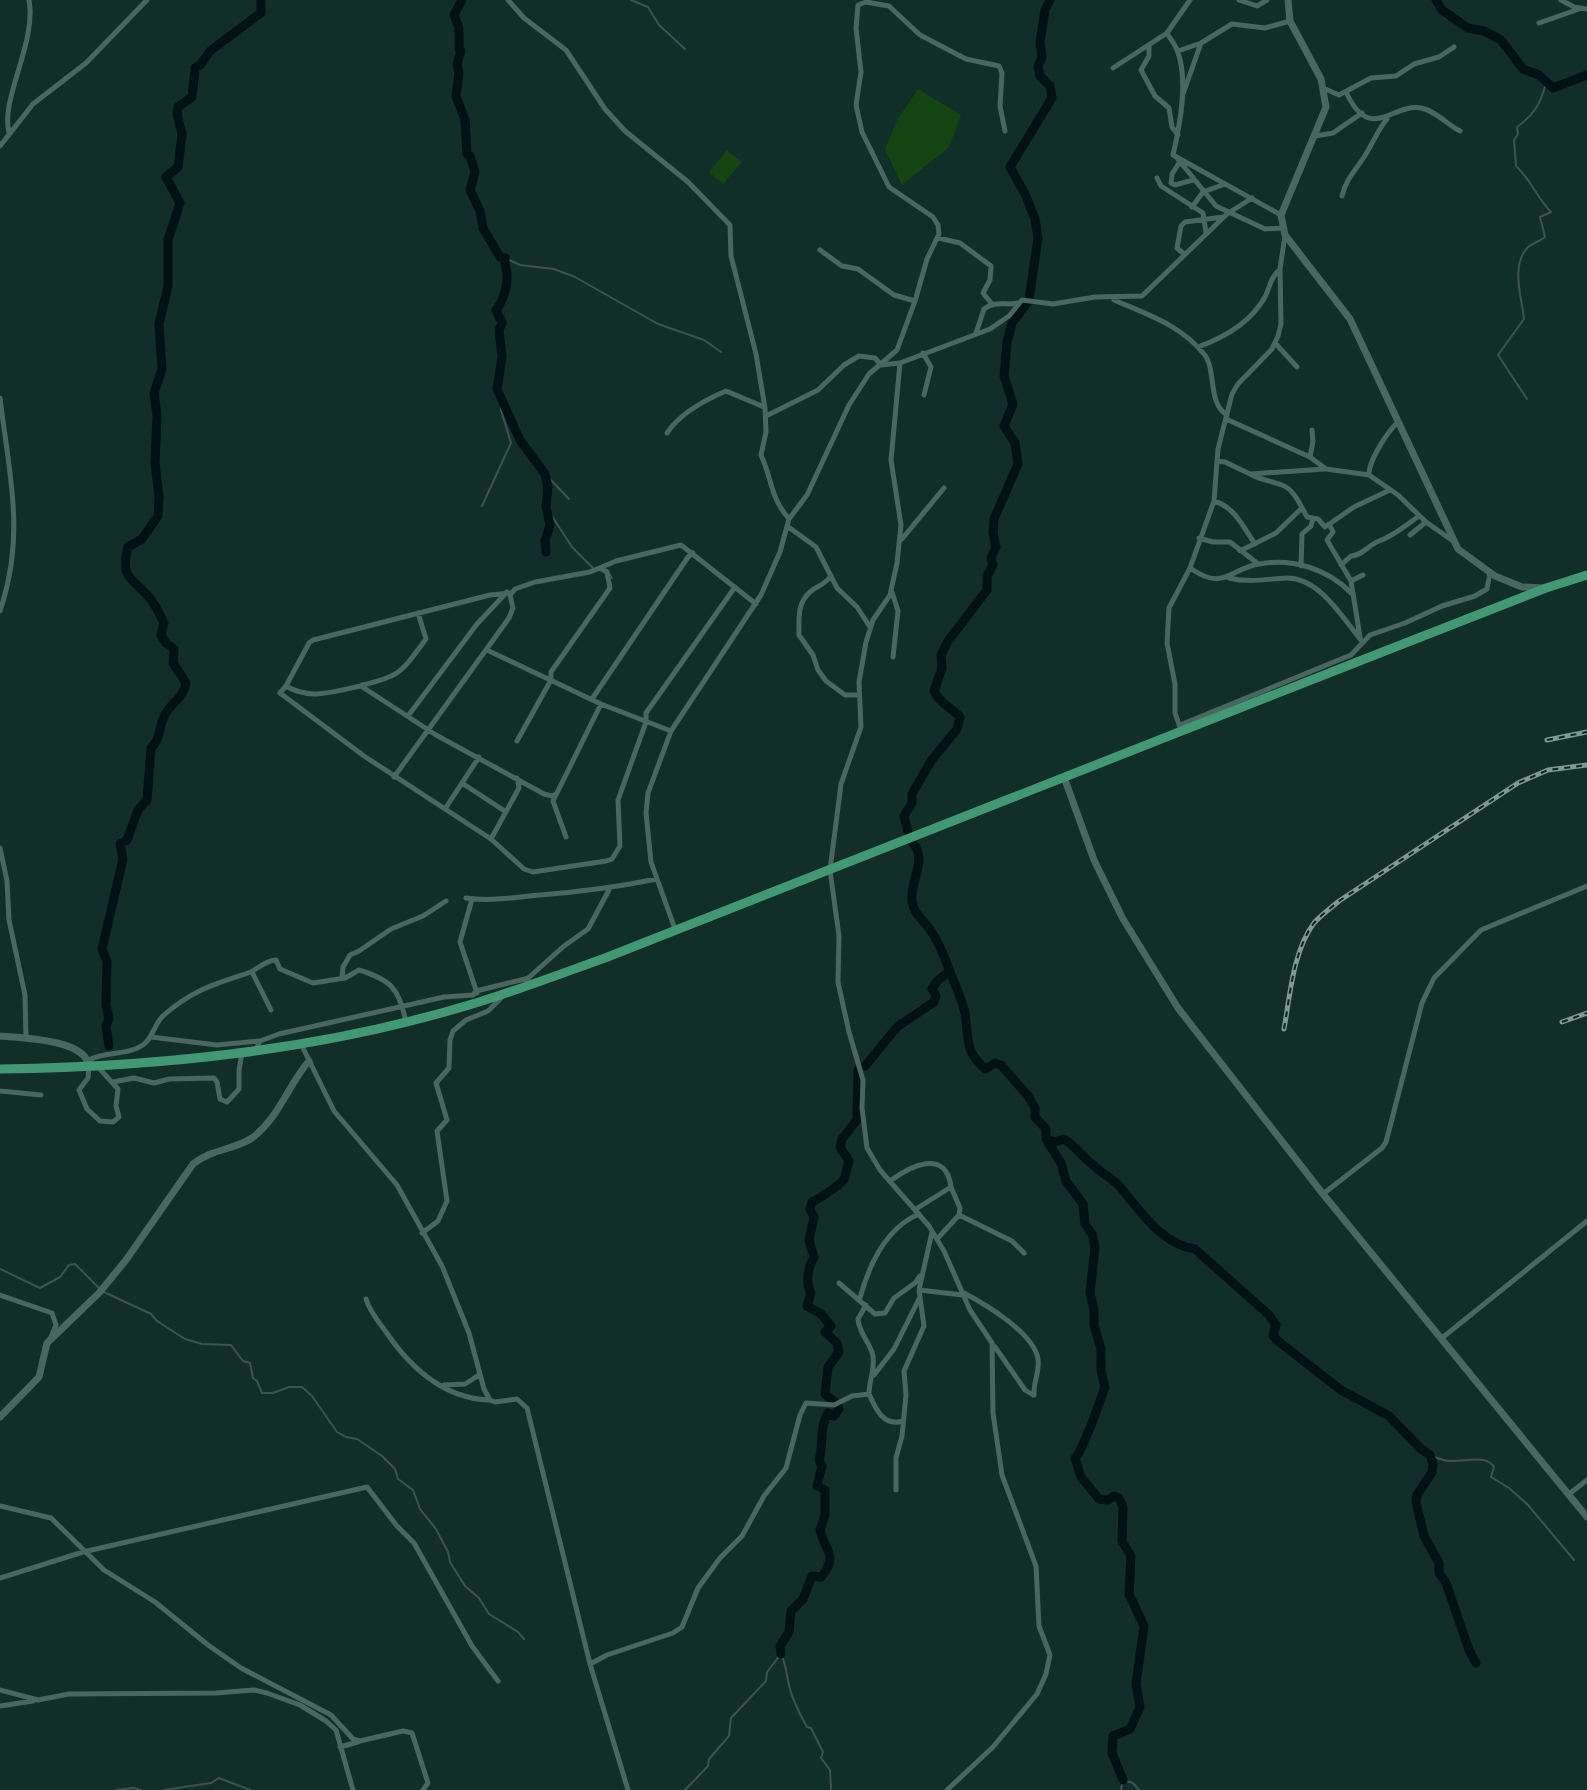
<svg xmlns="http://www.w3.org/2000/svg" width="1587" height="1790" font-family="'Work Sans',sans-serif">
  <rect width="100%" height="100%" fill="#112e29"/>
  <path fill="#134412" d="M918 89 961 115 949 147 902 185 885 150 897 120Z
    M727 150 742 162 723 184 709 172Z"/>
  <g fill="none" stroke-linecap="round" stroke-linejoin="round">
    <path stroke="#415152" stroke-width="2" d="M631 0 648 7 659 25 685 49
      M505 258 520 265 554 269 575 277 658 324 704 340 721 352
      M1527 399 1498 355 1524 319C1522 298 1510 266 1528 247 1533 243 1540 241 1545 237L1540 217 1551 212C1537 198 1531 180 1516 166L1514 140 1518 134 1517 127C1534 115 1541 103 1546 83
      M545 474 569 499
      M482 506 511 443 501 410 503 402
      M546 507 572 547 593 568
      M607 570 612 578
      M0 1269 40 1288 60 1277 69 1265 75 1264 99 1288
      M104 1292 151 1314 157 1321 185 1339 202 1344 231 1345 243 1361 250 1363 253 1378 257 1381 262 1393H273L289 1387H302L312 1396 337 1432 346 1437 357 1439 382 1456 395 1469 398 1479 413 1490 420 1509 436 1529 448 1552 450 1562 465 1586 479 1598 489 1614 518 1632 524 1639
      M1430 1455C1437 1458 1443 1461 1450 1461 1465 1462 1486 1454 1494 1467L1491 1477 1509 1488 1528 1505 1574 1560
      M116 1790 134 1788 141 1790
      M164 1790 211 1783 219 1778 250 1790
      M685 1790 708 1766 709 1759 729 1736 731 1718 766 1681 767 1672 781 1654C786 1665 786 1670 788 1681 791 1697 799 1713 807 1727L811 1728 823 1752 821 1758 830 1770 831 1790
      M1121 1790 1123 1780 1133 1783 1139 1790"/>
    <path stroke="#021115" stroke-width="9" d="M462 0 454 15 459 28V49L461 51 457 64 459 73 456 96 465 120 467 154 470 156 475 172 470 190 480 211 483 228 500 257 505 258C504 266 508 271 507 278 507 288 502 303 496 310L502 323 499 330 502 357 497 389 520 440 545 474 548 487 546 507 550 525 545 541 546 552
      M1436 0 1442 10 1468 28 1484 31 1501 40 1523 69 1539 75 1553 88 1587 75
      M908 832 904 816 912 803V794L931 761 957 729 960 717C951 707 940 704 934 691L942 668 941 655 948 641 987 590V576L993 565 991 558 996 547 993 533 994 519 1018 464 1015 443 1004 426 1013 404 1004 376 1007 342 1012 323 1029 300 1038 238 1035 219 1026 196 1010 167 1052 98 1050 86 1040 76 1038 66 1042 57 1040 42 1045 10 1050 0
      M912 842C929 860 909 881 912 901 914 914 921 917 928 927 938 940 944 956 950 972 955 985 962 999 965 1013 969 1038 964 1050 985 1069L995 1063 1001 1065 1028 1096 1035 1108V1117L1046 1129V1139L1061 1163 1066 1181 1083 1204 1085 1224 1092 1234 1095 1247 1090 1293 1094 1310V1325L1101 1349V1371L1105 1387 1091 1426 1079 1453 1075 1458 1081 1477 1099 1499 1108 1500 1114 1496 1119 1498 1123 1507 1122 1541 1131 1556 1129 1594 1144 1626 1136 1684 1140 1707 1130 1729 1113 1736 1112 1753 1123 1780
      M109 1046 106 1026 109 1018 106 1005 107 962 102 949 123 859 120 844 127 840 138 810 147 800 151 748C161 739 158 729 164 717 169 704 184 698 186 683L173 663 174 649 166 643 161 635 164 623C159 613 155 603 147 595 130 576 120 577 128 547L142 539 158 516 159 497 155 463 157 415 154 393 162 369 159 324 168 286V240L180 203 166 177 178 167 182 134 177 114 178 107 192 97 195 68 201 64 210 51 261 13V0
      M865 1066 897 1027 934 1002 936 996 932 989 937 981 950 971
      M1046 1139 1055 1142 1064 1139C1075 1146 1082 1156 1092 1164 1101 1173 1112 1178 1121 1188 1140 1211 1163 1245 1195 1249L1269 1315 1276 1325 1273 1336 1278 1341 1341 1390 1389 1416 1420 1448 1430 1455 1433 1464 1432 1472 1417 1495 1416 1502 1424 1536 1439 1563V1573L1446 1583 1469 1650 1476 1663
      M781 1654 780 1646 789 1632 791 1611 803 1599 812 1576 821 1577C839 1556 825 1551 820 1530L825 1515V1490L817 1486 822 1466 819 1460C824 1444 819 1428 828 1413L834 1416 839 1409 837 1404 825 1394 828 1367 839 1352 837 1343 825 1332 831 1326 821 1314 807 1306 811 1293C805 1283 808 1267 814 1257L809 1240 814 1217 810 1209 812 1202C818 1199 841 1185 844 1179 846 1174 847 1167 849 1161L840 1147 842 1139 857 1120 858 1070"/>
    <path stroke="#496760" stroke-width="5" d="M508 0 524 18 566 50 605 109 625 131 688 182 730 225 731 256 756 354 765 408 766 432 761 455C773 481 769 495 789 519
      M1190 0 1167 33C1170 39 1175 44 1177 50 1189 79 1180 125 1173 155L1281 215
      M1239 0 1257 6 1267 0
      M1561 0 1574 7 1587 9
      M1539 23 1582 8
      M1149 46V56L1141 70 1155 96 1169 108 1172 127 1178 135
      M1178 51 1201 43 1232 24 1265 28 1290 21
      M1113 68 1167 33
      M1323 88 1339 95 1371 78 1396 76 1414 64 1439 57 1454 47
      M1346 92C1370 144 1392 103 1421 108 1434 110 1448 125 1460 131
      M1183 94 1201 43
      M9 132C0 100 37 42 29 0
      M1315 136 1333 133 1362 113
      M0 146 33 104 86 63 147 0
      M1177 158 1216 206 1265 229 1283 228
      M1179 163 1172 174 1171 183 1175 185 1193 180
      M1157 178 1161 186 1203 213 1206 233
      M1342 196C1346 179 1355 171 1364 157 1372 145 1377 131 1387 119
      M1192 207 1203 192 1225 184
      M938 238 960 243 991 266 990 280 983 293 991 303
      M820 250 842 266 858 269 894 295 915 301
      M1184 254 1177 248 1181 226 1185 222 1223 217
      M1114 300C1146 314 1181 325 1204 354 1217 370 1207 403 1227 415
      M976 333 984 309C996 300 1005 306 1018 303
      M1276 344 1297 367
      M1198 347C1223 338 1251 322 1265 297 1270 287 1270 278 1280 269
      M923 353 931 367 924 395
      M900 363 891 460 901 525 897 563 890 595 873 620 866 642 859 682 861 727 841 784 830 870 839 936 838 982 849 1032 863 1080 862 1108 867 1148 880 1170 929 1226 944 1251 970 1310 992 1343 993 1413 1002 1475 1036 1566 1039 1626 1050 1655 1046 1674 1037 1694 993 1747 947 1790
      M0 398C9 474 26 534 0 611
      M766 416 818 390 844 365 859 356 875 358 881 365 900 363 990 329 1009 316 1022 300 1053 304 1095 297 1142 296 1227 214 1252 198
      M1226 419 1310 457 1326 469 1369 475 1398 495 1426 522 1453 541
      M667 433C680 413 705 400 726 391L764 407
      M1310 457 1313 441 1312 430
      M1217 461 1225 462 1250 474 1325 469
      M1250 474C1261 480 1271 481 1282 485 1294 489 1301 506 1307 517L1318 519 1325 527 1354 507 1390 490
      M1369 475C1368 462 1387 432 1398 422
      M1214 501C1235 507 1243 527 1255 544
      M1329 524 1333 532 1327 540 1351 581 1360 637
      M787 526 816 547 837 588 857 607 870 627
      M1410 535 1426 522
      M1199 538 1213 542H1230L1257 563
      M902 539 944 488
      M1240 551 1276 533 1302 508
      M1341 565 1351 556C1364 555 1368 545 1379 541 1394 536 1406 525 1419 516
      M1301 566 1302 534 1311 526 1313 518
      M1190 568C1224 592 1229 569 1259 564 1293 558 1328 569 1351 593
      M831 576C821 588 819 584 810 592 797 603 799 619 799 635L813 655 818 670 826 681 845 695H859
      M1229 578C1248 583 1267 579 1286 578 1319 577 1342 617 1361 640
      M1351 581 1363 575
      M892 592 898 611 893 657
      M487 650 601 704 671 731
      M362 685C402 676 402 671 426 639L418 613
      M286 686 309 643 313 640 490 595 511 593
      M592 699 688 557 693 553
      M408 716 477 624 507 592
      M1180 725 1351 655 1370 635 1405 623 1442 606 1475 596 1487 589 1490 573
      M1181 730 1175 713V684L1167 643 1169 608 1190 568 1214 501 1218 449 1232 394 1238 384 1272 349 1278 336 1281 324 1280 269 1285 235
      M517 741 551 680V672L610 588 607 572 600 568
      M394 777 509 618 513 608 510 595 515 589 535 582 590 572 616 561 681 545 756 604
      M462 783 506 812
      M556 794 552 796 544 794 436 735 361 686C334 691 311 701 286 686L280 693 364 756 491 839 524 869 533 872 606 861 612 859 620 846 618 800 646 722V713L735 587
      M445 809 479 757
      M566 837 553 801 601 704
      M491 839 519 788 517 778
      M0 848 7 881 9 920 25 995 26 1039
      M466 898C490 902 515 897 540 895 580 892 617 887 657 879
      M472 899 460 942 477 993
      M675 929 651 862 646 813 648 793 671 731 761 595 780 552 789 519 807 495 849 405 869 374 897 350 915 301 927 259 939 234 938 225 933 217 889 187 862 132 856 105 861 72 856 28 858 5 866 2 889 6 920 35 966 59 999 66 1002 73 1000 106 1005 131
      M252 972 271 1010
      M342 978 343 967 350 955 359 951 391 929 423 916 446 901
      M526 980 564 946 588 929 609 890
      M151 1037 217 1045 259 1041
      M301 1044 334 1111 397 1185 442 1266 469 1333 484 1389 490 1400 495 1402 517 1399 527 1408 590 1664 628 1790
      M255 1051 260 1041 279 1034 444 997 473 995 476 991 529 978
      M89 1060C104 1051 127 1056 143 1045 154 1037 154 1023 164 1015 192 990 215 984 248 973 259 969 263 961 276 960L280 969 313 983 345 978 359 970C391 980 399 988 406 1022
      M89 1067 88 1078 79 1090 87 1109 100 1121 113 1122 119 1117 116 1106 118 1089 99 1068
      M113 1082 134 1078 154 1083 169 1079 214 1078 217 1082 220 1099 227 1102 239 1089V1070L242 1053
      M0 1091 41 1095
      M890 1181C909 1167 946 1147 951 1187L916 1209
      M951 1187 960 1208 959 1215
      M1323 1194 1382 1148 1386 1142 1422 1003 1434 978 1481 930 1587 886
      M422 1233 438 1221 447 1201 437 1131 447 1120 436 1083 449 1068 450 1040 453 1031 466 1020 488 1011 503 996
      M937 1239 959 1215 1012 1241 1024 1253
      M839 1283 875 1314 885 1313 894 1298 915 1283 920 1276
      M919 1290 963 1295
      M964 1293C985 1304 1034 1333 1038 1359 1040 1371 1033 1383 1034 1395
      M0 1295 52 1313 56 1325 51 1337
      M860 1298C869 1265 886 1228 919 1214
      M366 1299C370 1312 378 1321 386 1332 410 1367 443 1398 488 1400
      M866 1305 858 1319C859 1334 870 1342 873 1356 875 1370 869 1380 869 1394 876 1410 884 1427 903 1421
      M1442 1338 1587 1221
      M995 1347 1025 1390 1033 1395
      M874 1375 894 1349 919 1299
      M444 1385 465 1384 479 1375
      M896 1490V1458L902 1436 906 1395 904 1371 924 1326 919 1290 932 1232
      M1569 1494 1587 1480
      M0 1506 51 1518 104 1570 155 1602 208 1645 241 1668 331 1715 353 1739 360 1741 403 1731 412 1733 428 1783 423 1790
      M0 1578 83 1552 367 1487 397 1526 414 1543 472 1646 498 1681
      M590 1664 607 1655 673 1633 682 1627 698 1588 720 1558 742 1536 764 1496 786 1468 800 1415 806 1403 834 1405 852 1396 869 1394
      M0 1690 38 1700 69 1694 216 1693 254 1690 267 1693 300 1705 326 1721 336 1730 353 1790
      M0 1706 33 1701
      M340 1747 358 1742"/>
    <path stroke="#496760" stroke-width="7" d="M1288 0 1290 21 1321 79 1326 107 1281 215 1285 235 1350 319 1458 549 1495 576 1522 587 1543 588
      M1064 777 1094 860 1123 919 1178 1008 1323 1194 1587 1517
      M0 1036C22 1038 87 1039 89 1067
      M0 1417 39 1377 47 1343 99 1293 126 1260 193 1164C211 1149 234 1150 252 1138 279 1118 288 1085 309 1061"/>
    <path stroke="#429872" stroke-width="9" d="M0 1069C162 1067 324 1050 479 1002 521 989 563 973 605 958L1357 662 1546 588 1587 575"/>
    <g stroke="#829793" stroke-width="5">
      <path id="rail" d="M1547 740 1587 732
        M1562 1022 1587 1013
        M1284 1029C1290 996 1293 951 1314 923 1321 915 1331 908 1339 901L1518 783 1548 770 1587 765"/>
    </g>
    <use href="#rail" stroke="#07241f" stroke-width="2" stroke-dasharray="6" stroke-linecap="butt"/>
  </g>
</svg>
